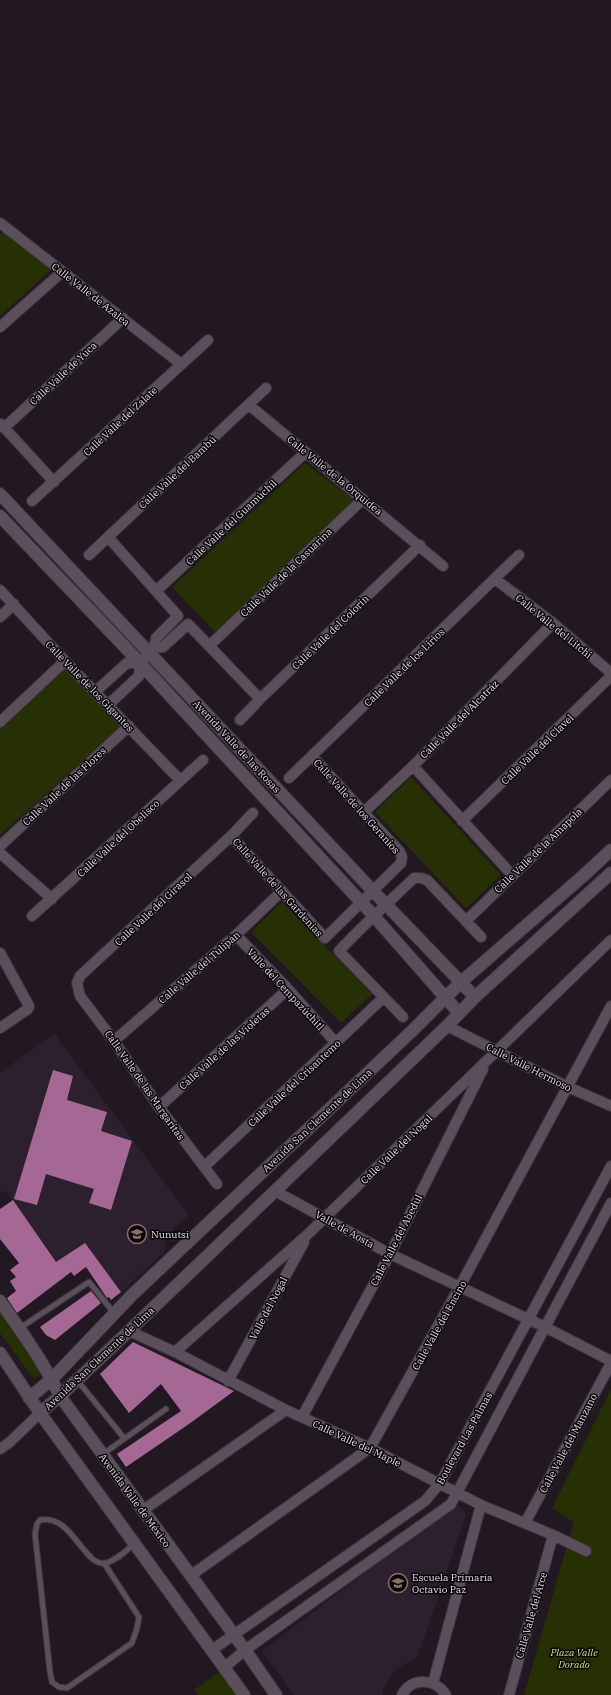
<svg xmlns="http://www.w3.org/2000/svg" width="611" height="1695" font-family="'IBM Plex Serif',serif">
  <rect width="100%" height="100%" fill="#211822"/>
  <path fill="#2d202e" d="M54 1033 189 1216 172 1229 179 1238 174 1242 167 1239 164 1252 121 1292 85 1244 56 1262 5 1190 0 1194V1073Z
    M457 1503 466 1514 418 1656 394 1671 382 1691 383 1695H294L262 1651Z"/>
  <path fill="#273004" d="M2 232 54 267 0 316V235Z
    M305 463 354 500 215 632 172 587Z
    M66 668 120 727 0 835V730Z
    M411 777 501 875 466 908 375 812Z
    M282 902 372 994 341 1023 251 932Z
    M0 1312 44 1371 34 1379 0 1333Z
    M611 1389V1695H524L574 1522 552 1508Z
    M222 1670 240 1695H198L194 1690Z"/>
  <path fill="#a56894" d="M53 1070 73 1076 67 1100 107 1112 101 1131 132 1141 111 1210 89 1203 94 1189 46 1174 37 1205 14 1199Z
    M13 1200 56 1262 85 1243 121 1292 111 1300 109 1297 107 1298 86 1267 74 1276 71 1272 17 1313 7 1298 16 1291 10 1281 16 1277 10 1270 19 1263 0 1239V1209Z
    M91 1291 101 1303 55 1340 46 1335 40 1327Z
    M133 1342 234 1391 189 1424 126 1467 117 1454 181 1411 161 1384 129 1413 100 1374Z"/>
  <g fill="none" stroke-linecap="round" stroke-linejoin="round">
    <g stroke="#3b343b" stroke-width="7">
      <path id="lane" d="M20 1328 89 1282 114 1313
        M77 1380 124 1438
        M103 1454 166 1409
        M104 1563 139 1617 137 1628 132 1643 67 1688 59 1687 52 1682 50 1672 35 1534 37 1524 40 1520C72 1513 84 1568 106 1563 117 1560 126 1551 134 1544"/>
    </g>
    <g stroke="#3b343b" stroke-width="12">
      <path id="street" d="M0 223 181 364
        M0 327 62 272
        M249 405 443 566
        M1 424 54 482
        M4 428 123 318
        M32 501 208 340
        M108 537 178 616 156 638 154 648 140 663
        M89 555 266 388
        M495 579 553 623 611 673
        M0 590 65 661 180 780
        M156 591 306 452
        M0 617 14 604
        M210 645 363 499
        M154 648 163 647 188 624 260 699
        M96 691 127 663H140
        M108 705 139 676 140 663
        M240 720 260 699 420 545
        M0 722 65 661
        M413 766 512 875
        M289 778 519 555
        M364 812 413 766 553 623
        M462 821 611 676
        M231 836 325 938 401 863 402 857 400 852 312 756
        M0 846 129 726
        M0 853 52 899
        M32 916 203 760
        M466 921 611 780
        M236 935 288 989 336 1043
        M0 953 29 1006 28 1009 0 1028
        M403 1017 339 951C363 925 389 902 414 878H421L427 880 481 937
        M447 1026 568 1087 611 1106
        M114 1041 236 935 282 891
        M159 1107 288 989
        M204 1167 383 998
        M217 1184 159 1107 114 1041 80 996 77 983 80 976 231 836 253 813
        M275 1191 390 1254 545 1327 611 1361
        M129 1331 175 1352 286 1410 370 1448 481 1505 553 1535 586 1551
        M175 1352 307 1235 611 940
        M228 1381 304 1242
        M302 1417 390 1254 483 1069
        M0 1449 10 1442 40 1413
        M142 1511 286 1410
        M525 1523 611 1363
        M190 1576 370 1448 460 1286 611 1006
        M212 1650 425 1501 440 1483 611 1166
        M225 1667 245 1650 451 1504 611 1203
        M433 1683 481 1505
        M402 1695C412 1676 436 1679 446 1695
        M509 1695 553 1535"/>
    </g>
    <g stroke="#3b343b" stroke-width="14">
      <path id="secondary" d="M0 494 373 891 475 997
        M0 516 125 647 373 915 459 1013
        M0 1301C22 1332 44 1363 60 1396L245 1650 276 1695
        M0 1353 40 1413 244 1695
        M29 1398 52 1379 132 1295 412 1031 461 982 583 876 611 850
        M40 1413 60 1396 129 1331 447 1026 475 997 611 873"/>
    </g>
    <use href="#lane" stroke="#5a4f5b" stroke-width="5"/>
    <use href="#street" stroke="#5a4f5b" stroke-width="10"/>
    <use href="#secondary" stroke="#5a4f5b" stroke-width="12"/>
  </g>
  <defs>
    <g id="school-ring" transform="scale(1)"><circle r="9.5" fill="#080509" stroke="#8d6e63" stroke-width="1.5"/><path d="M0-5L7-2L0 1L-7-2ZM-4 1L0 2.5L4 1V4Q0 6-4 4Z" fill="#8d6e63"/></g>
  </defs>
  <g fill-rule="evenodd">
    <use href="#school-ring" x="137" y="1234"/>
    <use href="#school-ring" x="398" y="1583"/>
  </g>
  <g text-anchor="middle" stroke-width="3" stroke-linejoin="round" paint-order="stroke">
    <g font-size="10" fill="#e7e0e7" stroke="#080509">
      <text transform="translate(91 294) rotate(38)" y="4">Calle Valle de Azalea</text>
      <text transform="translate(63 373) rotate(-43)" y="4">Calle Valle de Yuca</text>
      <text transform="translate(120 421) rotate(-43)" y="4">Calle Valle del Zalate</text>
      <text transform="translate(177 472) rotate(-43)" y="4">Calle Valle del Bambú</text>
      <text transform="translate(335 475) rotate(39)" y="4">Calle Valle de la Orquídea</text>
      <text transform="translate(231 522) rotate(-43)" y="4">Calle Valle del Guamúchil</text>
      <text transform="translate(286 572) rotate(-44)" y="4">Calle Valle de la Casuarina</text>
      <text transform="translate(554 626) rotate(39)" y="4">Calle Valle del Litchi</text>
      <text transform="translate(330 632) rotate(-44)" y="4">Calle Valle del Colorín</text>
      <text transform="translate(404 667) rotate(-44)" y="4">Calle Valle de los Lirios</text>
      <text transform="translate(90 686) rotate(46)" y="4">Calle Valle de los Gigantes</text>
      <text transform="translate(459 719) rotate(-45)" y="4">Calle Valle del Alcatráz</text>
      <text transform="translate(237 746) rotate(47)" y="4">Avenida Valle de las Rosas</text>
      <text transform="translate(537 749) rotate(-44)" y="4">Calle Valle del Clavel</text>
      <text transform="translate(64 786) rotate(-43)" y="4">Calle Valle de las Flores</text>
      <text transform="translate(357 806) rotate(48)" y="4">Calle Valle de los Geranios</text>
      <text transform="translate(118 838) rotate(-43)" y="4">Calle Valle del Obelisco</text>
      <text transform="translate(538 850) rotate(-44)" y="4">Calle Valle de la Amapola</text>
      <text transform="translate(278 887) rotate(48)" y="4">Calle Valle de las Gardenias</text>
      <text transform="translate(153 909) rotate(-43)" y="4">Calle Valle del Girasol</text>
      <text transform="translate(199 967) rotate(-41)" y="4">Calle Valle del Tulipán</text>
      <text transform="translate(286 989) rotate(47)" y="4">Valle del Cempazúchitl</text>
      <text transform="translate(224 1048) rotate(-42)" y="4">Calle Valle de las Violetas</text>
      <text transform="translate(529 1067) rotate(27)" y="4">Calle Valle Hermoso</text>
      <text transform="translate(294 1083) rotate(-43)" y="4">Calle Valle del Crisantemo</text>
      <text transform="translate(145 1085) rotate(55)" y="4">Calle Valle de las Margaritas</text>
      <text transform="translate(317 1120) rotate(-43)" y="4">Avenida San Clemente de Lima</text>
      <text transform="translate(396 1149) rotate(-44)" y="4">Calle Valle del Nogal</text>
      <text transform="translate(345 1229) rotate(29)" y="4">Valle de Aosta</text>
      <text transform="translate(396 1240) rotate(-63)" y="4">Calle Valle del Abedul</text>
      <text transform="translate(268 1308) rotate(-62)" y="4">Valle del Nogal</text>
      <text transform="translate(439 1325) rotate(-61)" y="4">Calle Valle del Encino</text>
      <text transform="translate(99 1358) rotate(-43)" y="4">Avenida San Clemente de Lima</text>
      <text transform="translate(464 1438) rotate(-61)" y="4">Boulevard Las Palmas</text>
      <text transform="translate(357 1443) rotate(25)" y="4">Calle Valle del Maple</text>
      <text transform="translate(568 1443) rotate(-62)" y="4">Calle Valle del Manzano</text>
      <text transform="translate(135 1500) rotate(54)" y="4">Avenida Valle de México</text>
      <text transform="translate(531 1615) rotate(-74)" y="4">Calle Valle del Arce</text>
    </g>
    <g font-size="10" fill="#e7e0e7" stroke="#080509" text-anchor="start">
      <text x="151" y="1238">Nunutsi</text>
      <text x="412" y="1581">Escuela Primaria<tspan x="412" dy="12">Octavio Paz</tspan></text>
    </g>
    <g font-size="10" font-style="italic" fill="#cde582" stroke="#080509">
      <text x="574" y="1656">Plaza Valle<tspan x="574" dy="12">Dorado</tspan></text>
    </g>
  </g>
</svg>
